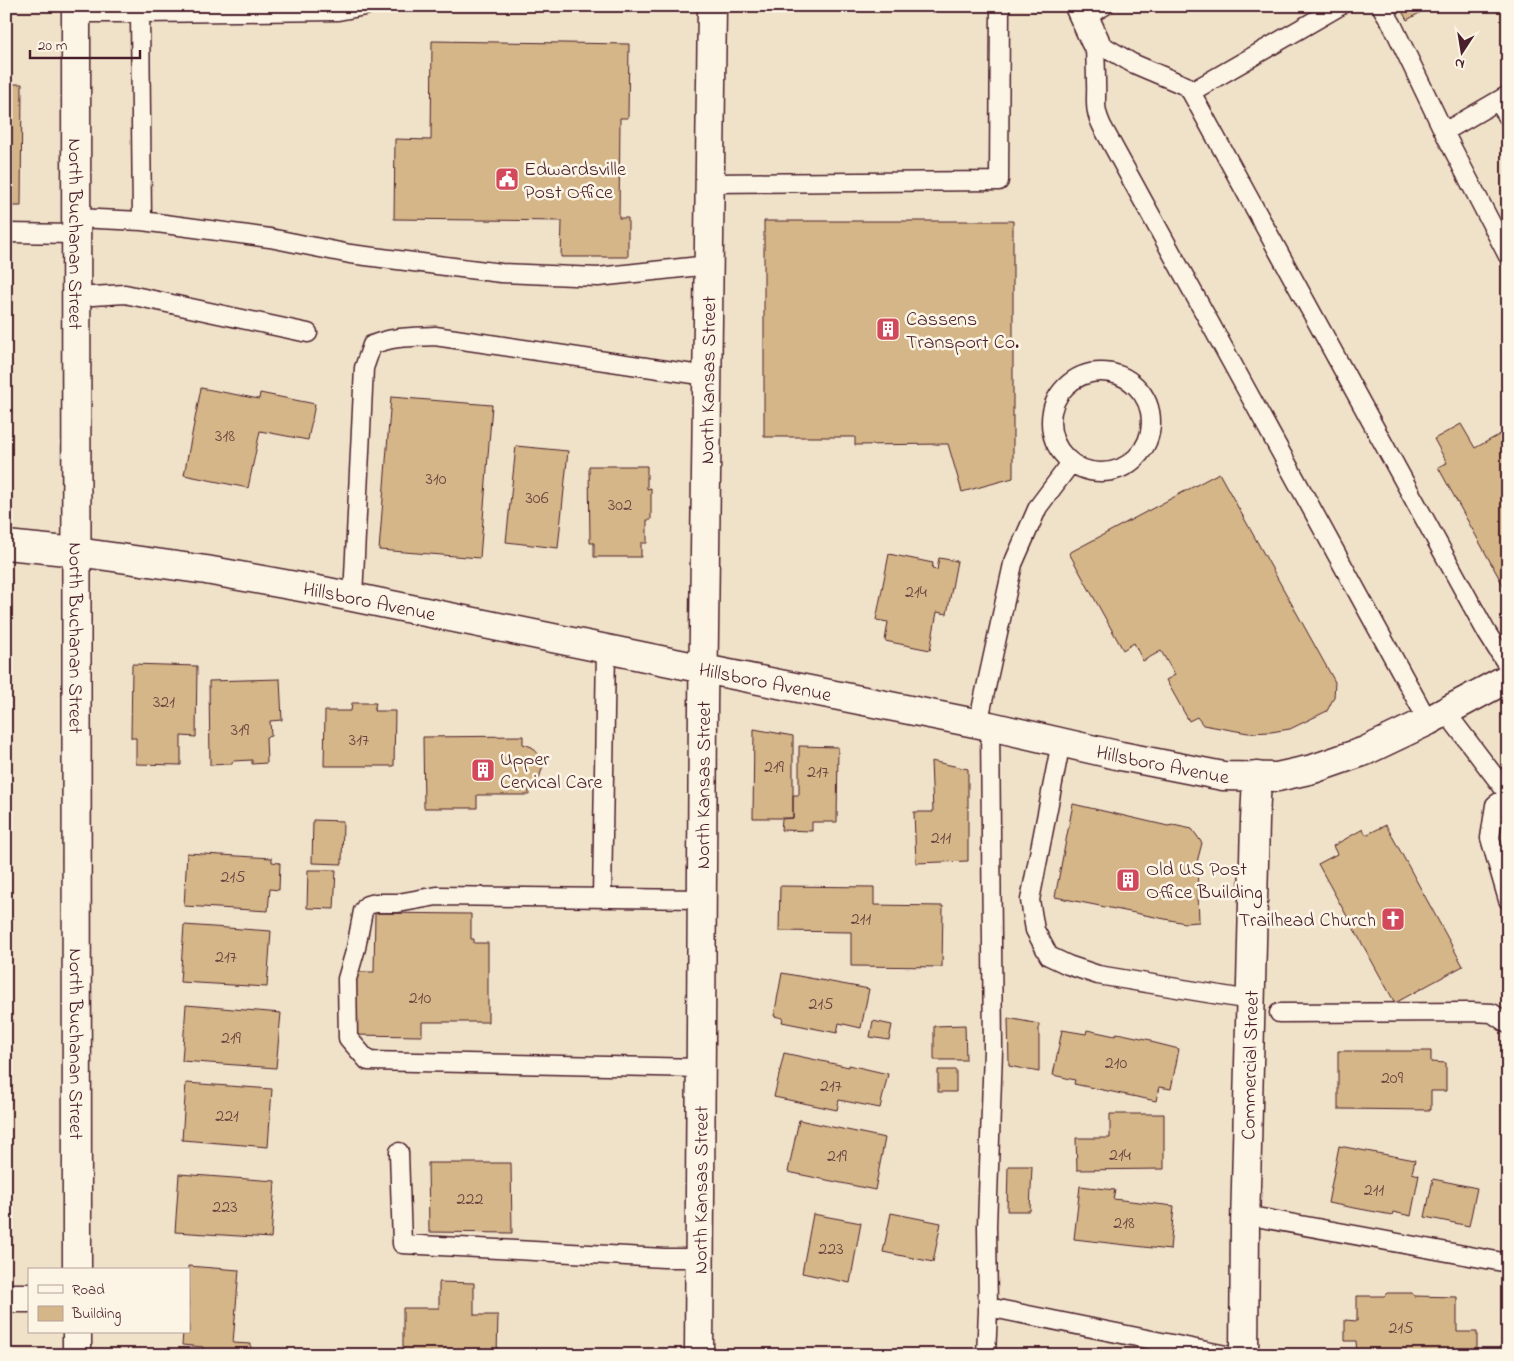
<svg xmlns="http://www.w3.org/2000/svg" width="1514" height="1361" font-family="'Indie Flower',sans-serif">
  <rect width="100%" height="100%" fill="#f0e2c9"/>
  <filter id="ink" filterUnits="userSpaceOnUse"><feTurbulence type="fractalNoise" baseFrequency=".02" numOctaves="2"/><feDisplacementMap in="SourceGraphic" scale="10" xChannelSelector="R" yChannelSelector="G"/><feConvolveMatrix kernelMatrix="1 2 1 2 8 2 1 2 1" color-interpolation-filters="sRGB"/></filter>
  <g filter="url(#ink)">
    <path fill="#d4b688" stroke="#4a1f2b" d="M1399 6H1432L1407 20Z
      M432 41 629 44 628 118H620L619 218H628V257H561L562 221 394 219 395 139 431 140Z
      M6 84H22L21 206H6Z
      M764 221H1013V478L962 492 948 444 855 445V437H764Z
      M201 388 259 399 260 393 315 404 308 440 260 431 248 488 184 475Z
      M391 397 492 405 480 558 379 550Z
      M1461 424 1475 448 1508 430V594L1438 467 1447 463 1434 439Z
      M516 446 568 451 558 548 506 542Z
      M589 466H647V489L651 488V520H647V543H641V557H594V543H590Z
      M1219 473 1335 682 1334 697 1327 711 1290 729 1271 732 1248 733 1203 725 1197 717 1189 721 1166 680 1175 675 1161 651 1143 661 1134 643 1123 650 1069 553Z
      M889 554 933 563 932 569 937 570 939 558 957 561 947 614 937 612 930 650 885 641 888 622 876 620Z
      M132 664 197 666 196 737 181 736V765L136 764V738H131Z
      M280 679 282 720 270 721 271 736 266 737 267 763 252 764V760L233 761 232 764 210 765 209 681Z
      M352 703H376L374 711H395L394 766H324L325 711H351Z
      M754 729 793 736V818H753Z
      M523 736V744L532 747 541 757 543 765 539 779 529 786V795H477V808H424L423 737Z
      M799 746 838 747 837 822H812V831L781 830 782 819 793 818V795H799Z
      M931 761 968 769V861L916 863 914 812H933Z
      M1073 804 1168 826 1173 825 1192 829 1202 843 1197 862 1199 922 1185 923 1055 897Z
      M313 820 343 821 342 864 312 863Z
      M1386 825 1463 966 1395 1003 1318 864 1337 854 1333 846 1363 829 1366 835Z
      M187 853 272 858V862L280 863 279 890 270 889 268 911 184 906Z
      M308 870H336L334 909 307 908Z
      M780 886 874 887V905L943 906 942 967 851 966V932L779 931Z
      M375 913 471 914V939H474V943H488V1022H422V1036L351 1035V972H374Z
      M184 925 271 931 267 987 180 982Z
      M782 973 869 989 861 1028 839 1023 837 1033 782 1022 783 1018 774 1016Z
      M186 1005 281 1013 276 1068 182 1061Z
      M1008 1018 1039 1024V1072L1009 1066Z
      M873 1021 892 1025 889 1040 870 1037Z
      M965 1025 966 1060H934V1026Z
      M1062 1030 1086 1034 1087 1030 1115 1036 1117 1033 1151 1040V1042L1179 1049 1171 1089 1159 1087 1156 1101 1074 1084 1075 1080 1053 1075Z
      M1338 1051H1431V1062L1446 1063V1091H1431V1110L1338 1109Z
      M784 1053 849 1067V1065L888 1074 880 1108 839 1100 837 1110 774 1097Z
      M938 1070H956V1092H938Z
      M186 1083 272 1089 268 1147 182 1140Z
      M1110 1114H1164V1169L1077 1170 1076 1138H1110Z
      M799 1120 885 1138 875 1190 788 1172Z
      M1339 1146 1415 1160 1412 1173 1419 1175 1411 1216 1393 1212 1392 1215 1328 1203Z
      M428 1163H511L512 1233 429 1232Z
      M1008 1166H1032L1030 1211H1007Z
      M179 1174 275 1181 271 1238 175 1232Z
      M1433 1179 1477 1188 1469 1226 1425 1217Z
      M1080 1186 1115 1190 1113 1199 1174 1206 1170 1250 1074 1239Z
      M891 1213 941 1223 933 1262 883 1252Z
      M813 1214 861 1223 850 1283 802 1273Z
      M188 1266 239 1270 233 1343 251 1344 250 1355H202L203 1347 182 1345 183 1332H189Z
      M439 1282 474 1283V1315H498L497 1355H403V1308H439Z
      M1387 1293H1412L1414 1296 1457 1297V1332H1477V1355H1357L1356 1341H1345V1320L1357 1321V1296H1384Z"/>
    <g fill="none" stroke-linecap="round" stroke-linejoin="round">
      <g stroke="#4a1f2b" stroke-width="21">
        <path id="service" d="M1381 6 1392 24 1444 132 1508 95
          M76 13H140L142 221 76 218
          M140 13 338 11 365 6
          M1084 17 1104 6
          M1095 41 1132 63 1186 86 1191 92 1487 633 1508 666
          M1095 41C1095 55 1096 68 1096 82 1097 101 1093 107 1102 126L1428 721
          M1191 92 1340 6
          M1498 101 1508 117
          M1444 132 1508 256
          M709 183 999 181 1000 6
          M142 221 270 238 350 254 501 273 598 277 709 265
          M6 233 76 234
          M76 297 125 294 308 333
          M1051 422a50 50 0 1 1 100 0a50 50 0 1 1-100 0Z
          M353 597 364 368 372 345C393 336 413 337 435 336L707 376
          M1445 711 1508 794
          M978 724 1013 564 1038 507 1071 463
          M1061 742 1030 900 1035 930 1049 956 1068 965 1098 975 1250 1000
          M1508 796 1495 805 1490 838 1508 900
          M602 898 606 649
          M1279 1013 1471 1012 1492 1013 1508 1024
          M701 1068 368 1061 348 1038 347 979 356 948 363 911 367 905 376 903H398L437 896 702 899
          M399 1152 402 1244 664 1258H699
          M1245 1215 1508 1263
          M988 1307 1226 1355
          M986 1355 988 1311 987 1226 993 1050 990 726"/>
      </g>
      <g stroke="#4a1f2b" stroke-width="31">
        <g id="minor">
          <path id="s1" d="M76 6 77 1270"/>
          <path d="M1079 6 1095 41"/>
          <path d="M6 1298H29"/>
          <path d="M77 1355V1332"/>
          <path id="s2" d="M699 1355 703 708 712 6"/>
          <path id="s3" d="M1244 1355 1245 1227 1255 821 1257 776"/>
        </g>
      </g>
      <g stroke="#4a1f2b" stroke-width="31">
        <g id="tertiary">
          <path id="s4" d="M6 545 77 552 206 570 323 591 704 669 990 726 1121 756 1223 776 1277 777 1313 769 1365 751 1428 721 1508 678"/>
        </g>
      </g>
      <use href="#service" stroke="#fcf5e5" stroke-width="18"/>
      <use href="#minor" stroke="#fcf5e5" stroke-width="28"/>
      <use href="#tertiary" stroke="#fcf5e5" stroke-width="28"/>
    </g>
  </g>
  <defs>
    <g id="civic-square" transform="scale(1.25)"><rect x="-9" y="-9" width="18" height="18" rx="4" fill="#d1495b" stroke="#fcf5e5"/><path d="M-.6-6.5H3V-4.5H.6V-3L4-1V1h2V6H-6V1h2V-1L-.6-3ZM-1.2 2.5V6h2.4V2.5Z" fill="#fff"/></g>
    <g id="building-square" transform="scale(1.25)"><rect x="-9" y="-9" width="18" height="18" rx="4" fill="#d1495b" stroke="#fcf5e5"/><path d="M-4-6H4V6H1V3H-1V6H-4ZM-2.5-4.3h1.7v1.8h-1.7ZM.8-4.3h1.7v1.8H.8ZM-2.5-1h1.7V.8h-1.7ZM.8-1h1.7V.8H.8Z" fill="#fff"/></g>
    <g id="church-square" transform="scale(1.25)"><rect x="-9" y="-9" width="18" height="18" rx="4" fill="#d1495b" stroke="#fcf5e5"/><path d="M-1.2-6h2.4v3.5h3.3v2.4h-3.3V6h-2.4V-.1h-3.3v-2.4h3.3Z" fill="#fff"/></g>
  </defs>
  <g fill-rule="evenodd">
    <use href="#civic-square" x="507" y="179"/>
    <use href="#building-square" x="888" y="329"/>
    <use href="#building-square" x="483" y="770"/>
    <use href="#building-square" x="1128" y="880"/>
    <use href="#church-square" x="1393" y="919"/>
  </g>
  <g text-anchor="middle" stroke-width="5" stroke-linejoin="round" paint-order="stroke">
    <g font-size="18" fill="#6c4542">
      <text x="225" y="441">318</text>
      <text x="436" y="484">310</text>
      <text x="537" y="503">306</text>
      <text x="620" y="510">302</text>
      <text x="916" y="597">214</text>
      <text x="164" y="707">321</text>
      <text x="240" y="735">319</text>
      <text x="359" y="745">317</text>
      <text x="774" y="772">219</text>
      <text x="818" y="777">217</text>
      <text x="941" y="843">211</text>
      <text x="233" y="882">215</text>
      <text x="861" y="924">211</text>
      <text x="226" y="962">217</text>
      <text x="420" y="1003">210</text>
      <text x="821" y="1009">215</text>
      <text x="231" y="1043">219</text>
      <text x="1116" y="1068">210</text>
      <text x="1392" y="1083">209</text>
      <text x="831" y="1091">217</text>
      <text x="227" y="1121">221</text>
      <text x="1120" y="1160">214</text>
      <text x="837" y="1161">219</text>
      <text x="1374" y="1195">211</text>
      <text x="470" y="1204">222</text>
      <text x="225" y="1212">223</text>
      <text x="1124" y="1228">218</text>
      <text x="831" y="1254">223</text>
      <text x="1401" y="1333">215</text>
    </g>
    <g font-size="20" fill="#4a1f2b" stroke="#fcf5e5" text-anchor="start">
      <text x="524" y="175">Edwardsville<tspan x="524" dy="23">Post Office</tspan></text>
      <text x="906" y="325">Cassens<tspan x="906" dy="23">Transport Co.</tspan></text>
      <text x="500" y="765">Upper<tspan x="500" dy="23">Cervical Care</tspan></text>
      <text x="1146" y="875">Old US Post<tspan x="1146" dy="23">Office Building</tspan></text>
      <text x="1376" y="926" text-anchor="end">Trailhead Church</text>
    </g>
    <g font-size="20" fill="#4a1f2b" stroke="#fcf5e5">
      <text dy="7" stroke="none"><textPath href="#s1" startOffset="228">North Buchanan Street</textPath></text>
      <text dy="7" stroke="none"><textPath href="#s2" startOffset="975">North Kansas Street</textPath></text>
      <text dy="7" stroke="none"><textPath href="#s4" startOffset="368">Hillsboro Avenue</textPath></text>
      <text dy="7" stroke="none"><textPath href="#s1" startOffset="632">North Buchanan Street</textPath></text>
      <text dy="7" stroke="none"><textPath href="#s4" startOffset="772">Hillsboro Avenue</textPath></text>
      <text dy="7" stroke="none"><textPath href="#s4" startOffset="1178">Hillsboro Avenue</textPath></text>
      <text dy="7" stroke="none"><textPath href="#s2" startOffset="570">North Kansas Street</textPath></text>
      <text dy="7" stroke="none"><textPath href="#s1" startOffset="1038">North Buchanan Street</textPath></text>
      <text dy="7" stroke="none"><textPath href="#s3" startOffset="290">Commercial Street</textPath></text>
      <text dy="7" stroke="none"><textPath href="#s2" startOffset="165">North Kansas Street</textPath></text>
    </g>
  </g>
  <rect width="1514" height="1361" fill="none" stroke="#fcf5e5" stroke-width="25"/>
  <rect x="12" y="12" width="1489" height="1336" fill="none" stroke="#4a1f2b" stroke-width="2" filter="url(#ink)"/>
  <rect x="28" y="1268" width="162" height="65" fill="#fcf5e5" stroke="#b59f9b"/>
  <rect x="38" y="1285" width="25" height="8" fill="#fcf5e5" stroke="#b59f9b"/>
  <text x="72" y="1294" font-size="15" fill="#4a1f2b">Road</text>
  <rect x="38" y="1306" width="25" height="15" fill="#d4b688" stroke="#b59f9b"/>
  <text x="72" y="1318" font-size="15" fill="#4a1f2b">Building</text>
  <g transform="translate(1462 52) rotate(192)" stroke="#fcf5e5" stroke-width="4" paint-order="stroke">
  <path d="M0-4L9 19L0 12L-9 19Z" fill="#4a1f2b"/>
  <text y="-8" font-size="14" font-weight="bold" text-anchor="middle" fill="#4a1f2b">N</text>
  </g>
  <path d="M30 50v8h110v-8" fill="none" stroke="#4a1f2b" stroke-width="2.5"/>
  <text x="38" y="50" font-size="15" fill="#4a1f2b" stroke="#fcf5e5" stroke-width="4" paint-order="stroke">20 m</text>
</svg>
